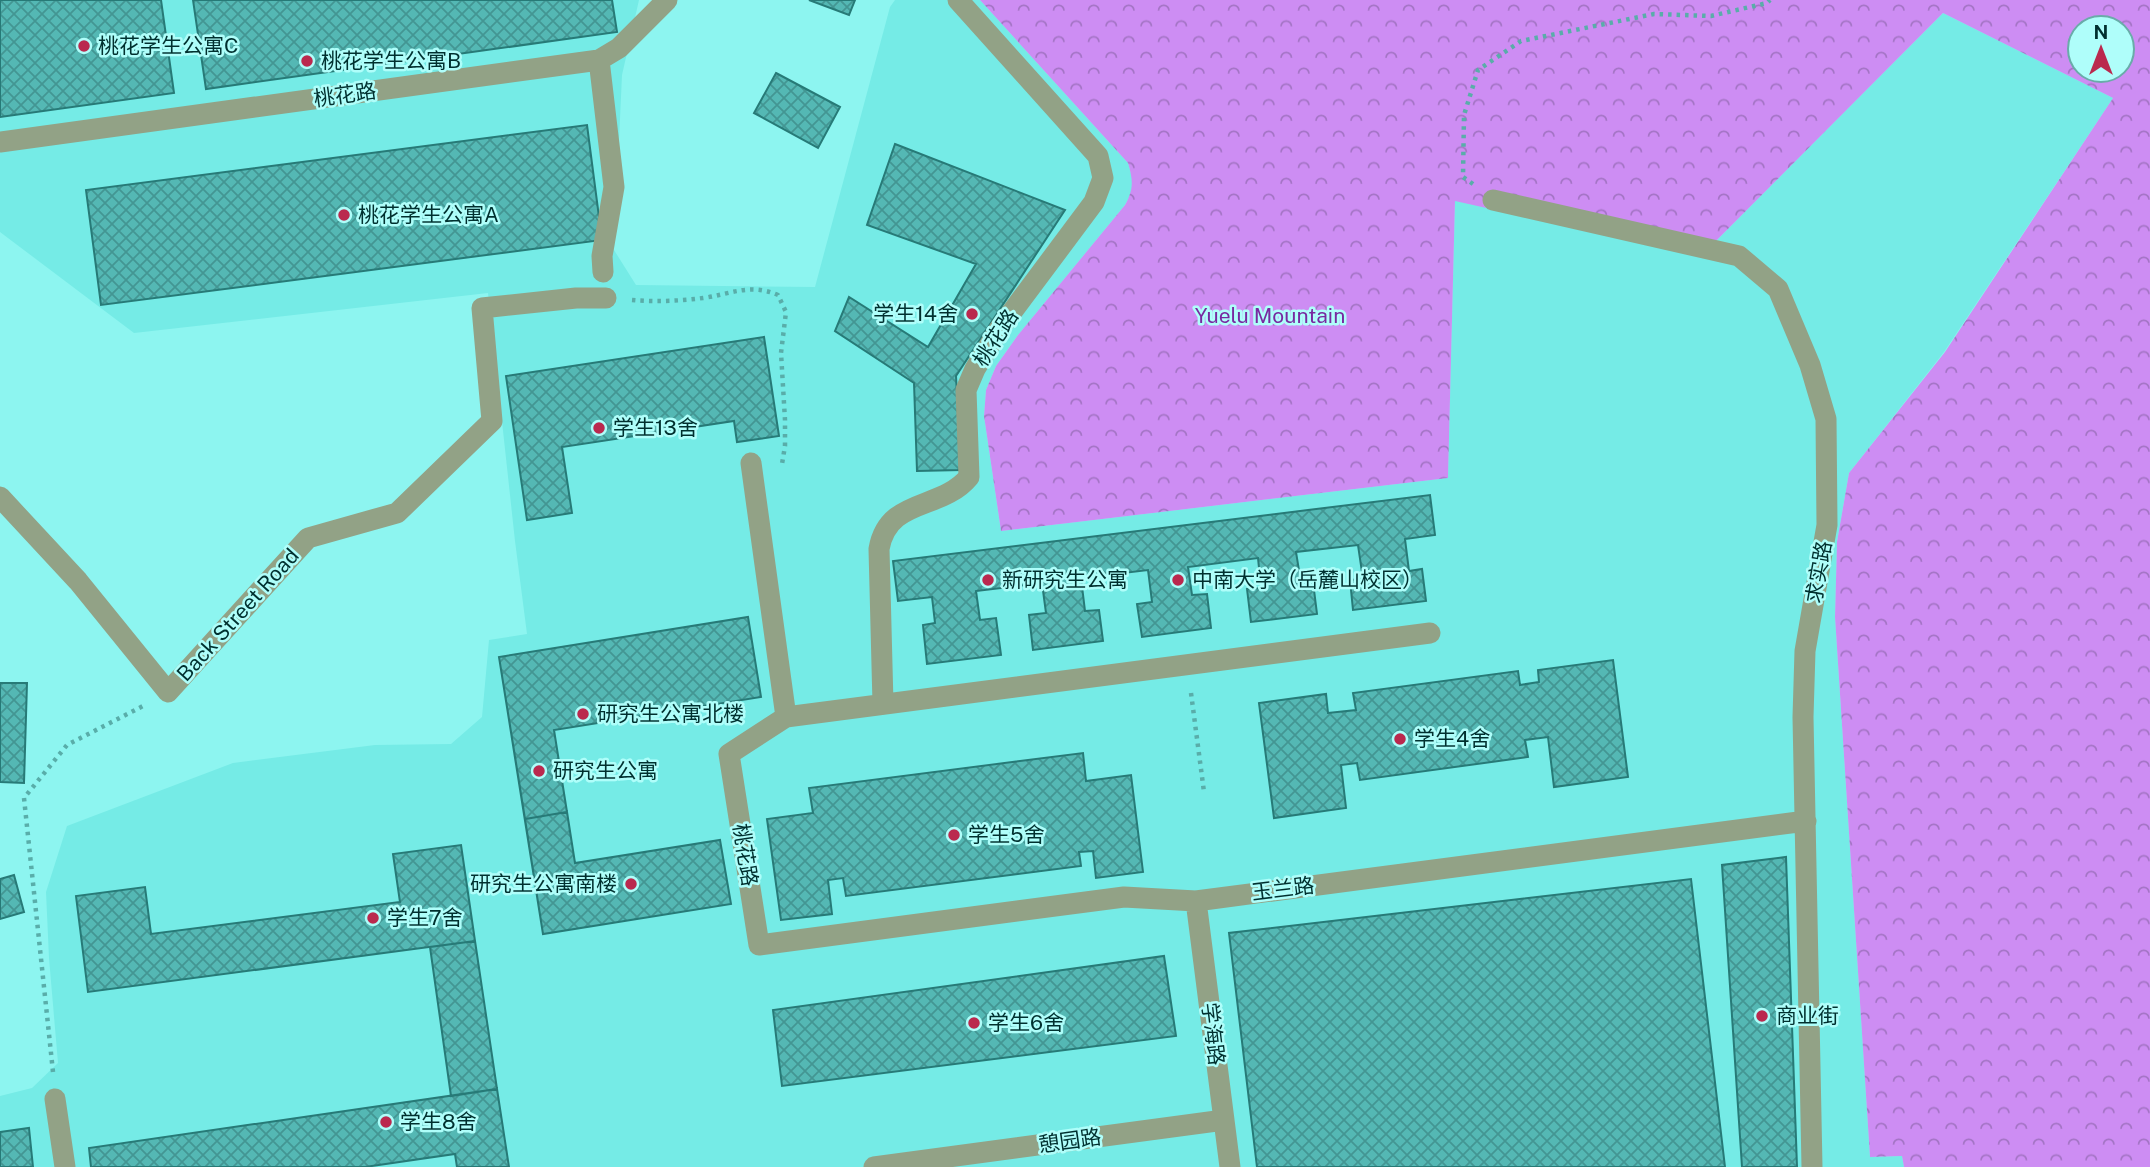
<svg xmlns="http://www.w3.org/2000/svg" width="2150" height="1167" font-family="'Public Sans','Noto Sans SC',sans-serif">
  <defs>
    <pattern id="forest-crowns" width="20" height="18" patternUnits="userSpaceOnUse" patternTransform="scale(1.75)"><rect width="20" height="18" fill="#cd8df3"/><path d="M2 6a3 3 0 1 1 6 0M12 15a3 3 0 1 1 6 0" fill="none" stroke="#a474c5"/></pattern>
    <pattern id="building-cross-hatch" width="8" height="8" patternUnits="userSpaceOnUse" patternTransform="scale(1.75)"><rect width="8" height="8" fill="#54b8b4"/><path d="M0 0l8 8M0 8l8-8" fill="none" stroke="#439693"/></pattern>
  </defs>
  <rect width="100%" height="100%" fill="#8df5f0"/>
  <path fill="#75ebe6" d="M0 0H639L622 75 614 250 636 285 815 287 890 7 895 0H980L1128 163 1133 180 1132 192 1125 205 1018 335 996 366 986 390 984 416 1001 531 1448 478 1455 200 1701 256 1943 13 2113 98 1944 352 1849 473 1837 542 1835 617 1870 1157 1902 1156 1904 1167H0V1096L32 1088 58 1063 49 958 46 892 67 826 233 763 375 745 451 744 482 717 489 640 527 634 515 541 488 293 134 333 0 232Z"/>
  <path fill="url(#forest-crowns)" fill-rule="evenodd" d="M980 0H2150V1167H1904L1902 1156 1870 1157 1835 617 1837 542 1849 473 1945 352 2113 98 1943 13 1701 256 1455 201 1448 478 1001 531 984 416 986 390 996 366 1018 335 1125 205C1134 189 1133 180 1128 163ZM2080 28H2122V70H2080Z"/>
  <path fill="url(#building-cross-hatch)" stroke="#277a77" stroke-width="2" d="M0 0H161L174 93 0 117Z
    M193 0H612L617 32 206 89Z
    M809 0H855L849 15Z
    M776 73 840 107 818 148 754 113Z
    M587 125 602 240 101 305 86 190Z
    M895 144 1065 210 956 376 961 470 917 471 914 383 835 331 849 297 928 347 976 264 867 225Z
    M764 337 779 436 737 442 734 421 562 447 572 513 527 520 506 376Z
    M1430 495 1435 535 1405 539 1409 571 1422 569 1426 601 1353 610 1350 580 1363 579 1358 545 1296 552 1301 583 1313 582 1317 614 1251 622 1247 589 1261 588 1258 558 1188 567 1192 595 1207 594 1211 628 1142 637 1137 604 1152 602 1148 570 1081 578 1085 611 1099 610 1103 641 1033 650 1029 615 1046 613 1042 583 976 591 980 620 996 618 1001 655 927 664 923 625 935 623 932 597 898 601 893 561Z
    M748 617 761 697 554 730 575 863 720 840 731 904 543 934 499 657Z
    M748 617 761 697 554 730 567 812 525 819 499 657Z
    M1613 660 1628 777 1554 787 1548 737 1525 740 1528 757 1360 780 1357 763 1341 765 1346 808 1274 818 1259 703 1326 694 1328 713 1356 710 1353 693 1518 671 1520 685 1539 682 1538 670Z
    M0 683H27L24 783 0 782Z
    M1083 753 1086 781 1131 775 1143 872 1096 878 1093 851 1079 852 1081 866 846 896 843 878 828 880 832 914 781 920 767 819 813 813 809 788Z
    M567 812 575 863 720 840 731 904 543 934 525 819Z
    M461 845 475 941 88 992 76 896 145 887 151 934 400 902 393 854Z
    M1786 857 1797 1167H1742L1722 865Z
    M14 875 24 912 0 919V879Z
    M1691 879 1725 1167H1257L1229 933Z
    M475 941 497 1089 451 1096 430 947Z
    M1164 956 1176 1036 782 1086 773 1010Z
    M497 1089 509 1167H457L455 1154 365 1167H91L89 1148Z
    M29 1128 33 1167H0V1132Z
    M29 1128 33 1167H0V1132Z"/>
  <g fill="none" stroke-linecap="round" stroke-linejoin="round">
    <path stroke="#59ada9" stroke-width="4.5" stroke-dasharray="3.5 5" stroke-linecap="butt" d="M1473 184 1463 177 1464 115 1478 70 1521 41 1654 14 1711 16 1767 3 1770 0
      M632 300C654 302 680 301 703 298 731 294 750 283 778 295L786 312 781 353 785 420V446L782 464
      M1191 693 1204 792
      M53 1072 24 798 67 745 143 706"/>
    <path stroke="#92a286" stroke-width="21" d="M599 60 614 187 602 256 603 272
      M0 142 599 60 619 48 667 0
      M1493 200 1739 256 1778 289 1810 365 1826 419 1827 525 1805 651 1803 717 1812 1167
      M751 463 786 717 729 754 759 945 1124 897 1196 901 1806 821
      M0 497 78 581 168 692 308 538 397 513 492 421 482 308 576 298H606
      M883 704 879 549C888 497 941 511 969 477L966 390 975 369 1000 328 1094 202 1103 178 1098 156 958 0
      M786 717 1430 633
      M1196 901 1230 1167
      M55 1099 65 1167
      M874 1167 1224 1120"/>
  </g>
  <g fill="#ba294e" stroke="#affefa" stroke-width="2.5">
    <circle cx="84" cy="46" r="7"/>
    <circle cx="307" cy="61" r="7"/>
    <circle cx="344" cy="215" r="7"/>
    <circle cx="972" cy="314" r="7"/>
    <circle cx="599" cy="428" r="7"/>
    <circle cx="988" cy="580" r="7"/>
    <circle cx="1178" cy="580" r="7"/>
    <circle cx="583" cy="714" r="7"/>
    <circle cx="1400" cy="739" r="7"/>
    <circle cx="539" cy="771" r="7"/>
    <circle cx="954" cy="835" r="7"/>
    <circle cx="631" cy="884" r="7"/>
    <circle cx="373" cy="918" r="7"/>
    <circle cx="1762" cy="1016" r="7"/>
    <circle cx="974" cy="1023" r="7"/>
    <circle cx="386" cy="1122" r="7"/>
  </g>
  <g text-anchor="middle" stroke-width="5" stroke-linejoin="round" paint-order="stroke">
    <g font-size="21" fill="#00302f" stroke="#affefa" text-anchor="start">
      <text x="98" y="53">桃花学生公寓C</text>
      <text x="321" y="68">桃花学生公寓B</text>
      <text x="358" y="222">桃花学生公寓A</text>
      <text x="958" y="321" text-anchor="end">学生14舍</text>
      <text x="613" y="435">学生13舍</text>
      <text x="1002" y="587">新研究生公寓</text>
      <text x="1192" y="587">中南大学（岳麓山校区）</text>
      <text x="597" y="721">研究生公寓北楼</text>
      <text x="1414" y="746">学生4舍</text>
      <text x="553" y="778">研究生公寓</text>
      <text x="968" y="842">学生5舍</text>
      <text x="617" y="891" text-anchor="end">研究生公寓南楼</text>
      <text x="387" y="925">学生7舍</text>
      <text x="1776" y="1023">商业街</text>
      <text x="988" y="1030">学生6舍</text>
      <text x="400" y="1129">学生8舍</text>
    </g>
    <g font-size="21" fill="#00302f" stroke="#affefa">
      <text transform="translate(345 95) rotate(-8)" y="7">桃花路</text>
      <text transform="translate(996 338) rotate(-57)" y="7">桃花路</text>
      <text transform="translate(1819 572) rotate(-80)" y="7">求实路</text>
      <text transform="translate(238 615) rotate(-48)" y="7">Back Street Road</text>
      <text transform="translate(745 855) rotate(81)" y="7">桃花路</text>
      <text transform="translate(1283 889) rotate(-7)" y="7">玉兰路</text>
      <text transform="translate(1213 1034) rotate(83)" y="7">学海路</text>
      <text transform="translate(1070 1141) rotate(-8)" y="7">憩园路</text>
    </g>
    <g font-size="21" fill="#7829a0" stroke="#affefa">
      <text x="1270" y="323">Yuelu Mountain</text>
    </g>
  </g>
  <g transform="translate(2101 49)"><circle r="33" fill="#affefa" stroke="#69aca9" stroke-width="2"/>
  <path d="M0-5L12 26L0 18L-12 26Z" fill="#ba294e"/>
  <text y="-10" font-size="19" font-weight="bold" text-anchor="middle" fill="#00302f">N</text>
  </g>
</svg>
